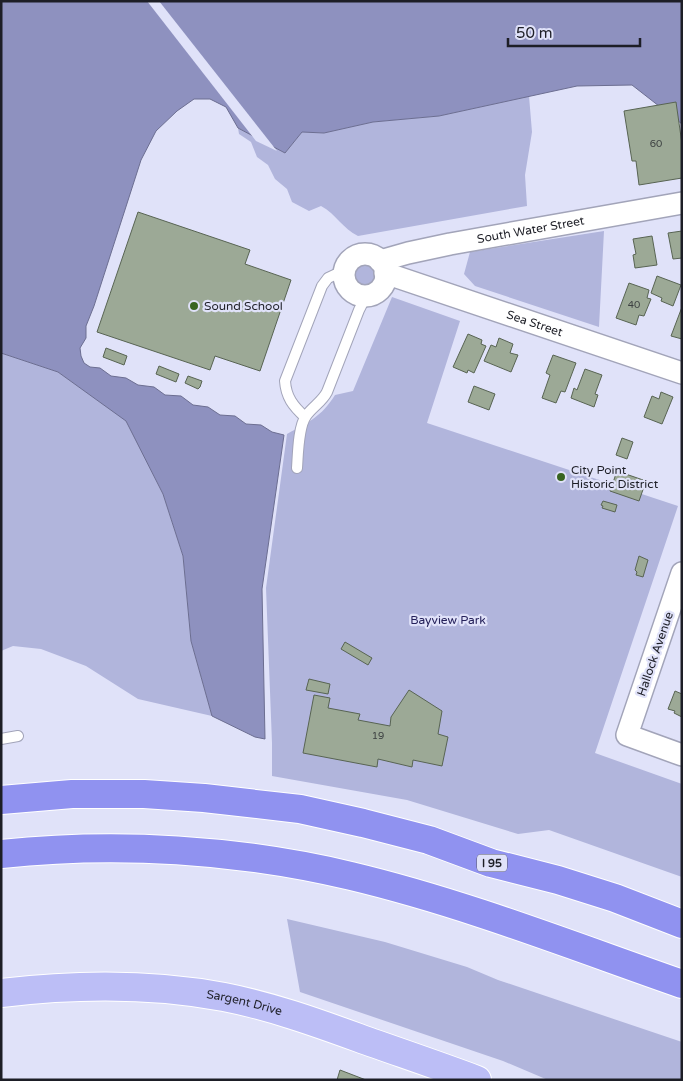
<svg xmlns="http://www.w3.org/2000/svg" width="683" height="1081" font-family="'Varela Round',sans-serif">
  <rect width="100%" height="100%" fill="#e0e2f9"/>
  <path fill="#b1b5dc" d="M529 96 532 132 525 175 527 206 358 236C343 229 336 214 321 206L309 211 292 202 287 189 275 179 268 165 257 157 251 142 239 134 238 128 285 153 302 132 324 133 373 122 439 116Z
    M604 231 599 327 475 286 464 274 470 252Z
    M355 275a10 10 0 1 1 20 0a10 10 0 1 1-20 0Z
    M392 297 460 321 427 423 678 506 595 753 682 784V877L549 830 518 834 407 800 272 776V743L266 588 287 434C309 422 321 417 335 395L353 391Z
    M1 353 58 372 126 420 163 494 183 556 191 641 212 716 138 699 86 666 41 649 13 646 1 651Z
    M287 919 385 942 467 967 498 980 682 1042V1080H548L503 1061 300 992Z"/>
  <path fill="#8e91bf" stroke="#6c6e91" d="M1 1H682V124L632 85 577 86 439 116 373 122 324 133 302 132 285 153 238 128 226 107 210 99H194L177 111 156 131 141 160 94 306 86 326V338L80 348 81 356 84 363 90 367 100 368 111 376 126 378 138 385 154 387 165 395 181 396 193 405 208 407 220 415 235 416 246 424 261 425 272 432 284 435 262 589 265 739 255 737 212 716 191 641 183 556 163 494 126 421 58 372 1 353Z"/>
  <path fill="#e0e2f9" d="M147 1H159L277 151 256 141Z"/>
  <path fill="#9ca996" stroke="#586453" d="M676 102 682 144V178L639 185 636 161H632L624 111Z
    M138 212 250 250 245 264 291 280 260 371 215 356 210 370 97 332Z
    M682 231V258L673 259 668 233Z
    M652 236 657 265 635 268 633 255 636 254 633 239Z
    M657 276 681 285 673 306 661 301 662 298 651 293Z
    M629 283 649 290 647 298 651 299 644 316 639 315 636 325 616 318Z
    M682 307V339L671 336Z
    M468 334 482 340 481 344 486 346 474 373 468 370 467 373 453 367Z
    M499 338 513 344 510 353 518 355 511 372 484 361 491 345 496 347Z
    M106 348 127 356 124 365 103 357Z
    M553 355 576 363 565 392 561 391 556 403 542 398 550 375 546 373Z
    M159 366 179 374 176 382 156 374Z
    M585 369 602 375 595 394 598 395 594 407 571 398 574 388 577 390Z
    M188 376 202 381 200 387 198 389 185 383Z
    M474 386 495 394 489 410 468 402Z
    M661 392 673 397 662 424 644 417 652 396 659 399Z
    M622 438 633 442 627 459 616 455Z
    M617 471 646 481 639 501 610 491Z
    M603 501 617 505 615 512 602 508 603 506 601 505Z
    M639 556 648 560 643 577 636 575 637 572 635 570Z
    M345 642 372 658 368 665 341 649Z
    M309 679 330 684 328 694 306 690Z
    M409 690 442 711 438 734 448 737 442 766 413 760 412 767 378 759 377 767 303 753 314 695 330 698 328 708 360 714 358 720 390 726 391 717Z
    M675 691 682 694V717L674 713 675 711 668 709Z
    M340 1070 366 1080H337Z"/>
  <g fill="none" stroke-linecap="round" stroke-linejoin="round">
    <g stroke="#a2a4b9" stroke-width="12">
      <path id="service" d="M305 417C293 406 286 397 285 381L322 286 328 278 345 270
        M297 468C298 455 298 427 306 416 312 407 322 402 327 392L359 310 366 296
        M1 739 18 736"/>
    </g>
    <g stroke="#a2a4b9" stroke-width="24">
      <g id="minor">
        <circle cx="365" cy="275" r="21"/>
        <path id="s1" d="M380 261 408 253 450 244 682 203"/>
        <path id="s2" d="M385 273 682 373"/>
        <path d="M682 573 627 735 682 755"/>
      </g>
    </g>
    <g stroke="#fff" stroke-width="30">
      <g id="primary">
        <path id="s3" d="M1 993C76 984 150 983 224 997 270 1006 315 1022 359 1038 398 1052 437 1065 477 1080"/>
      </g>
    </g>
    <g stroke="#fff" stroke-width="30">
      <path id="motorway" d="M1 800 72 794H144L204 798 300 809 363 823 429 840 491 863 558 880 615 898 682 924
        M1 854C117 842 238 849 351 876 464 903 573 946 682 984"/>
    </g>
    <use href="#service" stroke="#fff" stroke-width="10"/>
    <use href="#minor" stroke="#fff" stroke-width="21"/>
    <use href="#primary" stroke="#bcbef6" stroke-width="28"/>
    <use href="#motorway" stroke="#9092f0" stroke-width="28"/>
  </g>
  <g fill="#386421" stroke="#e0e2f9" stroke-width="2">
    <circle cx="194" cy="306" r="5"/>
    <circle cx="561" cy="477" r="5"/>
  </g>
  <g text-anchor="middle" stroke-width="4.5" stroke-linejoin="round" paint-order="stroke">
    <g font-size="10" fill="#3d4142">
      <text x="656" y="147">60</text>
      <text x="634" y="308">40</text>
      <text x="378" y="739">19</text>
    </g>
    <rect fill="#e0e2f9" stroke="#585965" stroke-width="1" x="477" y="854.5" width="30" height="17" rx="4"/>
    <g font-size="11" font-weight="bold" fill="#1d1e26">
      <text x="492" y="867">I 95</text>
    </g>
    <g font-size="12" fill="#1d1e26" stroke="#e0e2f9">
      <text dy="4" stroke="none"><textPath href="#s1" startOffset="154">South Water Street</textPath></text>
      <text dy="4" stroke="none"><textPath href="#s2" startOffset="158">Sea Street</textPath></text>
      <text transform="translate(655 654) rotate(-71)" y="4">Hallock Avenue</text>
      <text dy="4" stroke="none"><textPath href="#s3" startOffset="245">Sargent Drive</textPath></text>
    </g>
    <g font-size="12" fill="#1d1e26" stroke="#e0e2f9" text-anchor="start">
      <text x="204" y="310">Sound School</text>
      <text x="571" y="474">City Point<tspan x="571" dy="14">Historic District</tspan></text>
    </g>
    <g font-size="12" fill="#25215a" stroke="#e0e2f9">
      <text x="448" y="624">Bayview Park</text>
    </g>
  </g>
  <rect width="683" height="1081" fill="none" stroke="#1d1e26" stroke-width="5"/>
  <path d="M508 38v8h132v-8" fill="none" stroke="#1d1e26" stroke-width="2.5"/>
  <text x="516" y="38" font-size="15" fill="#1d1e26" stroke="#e0e2f9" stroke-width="4" paint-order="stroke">50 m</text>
</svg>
